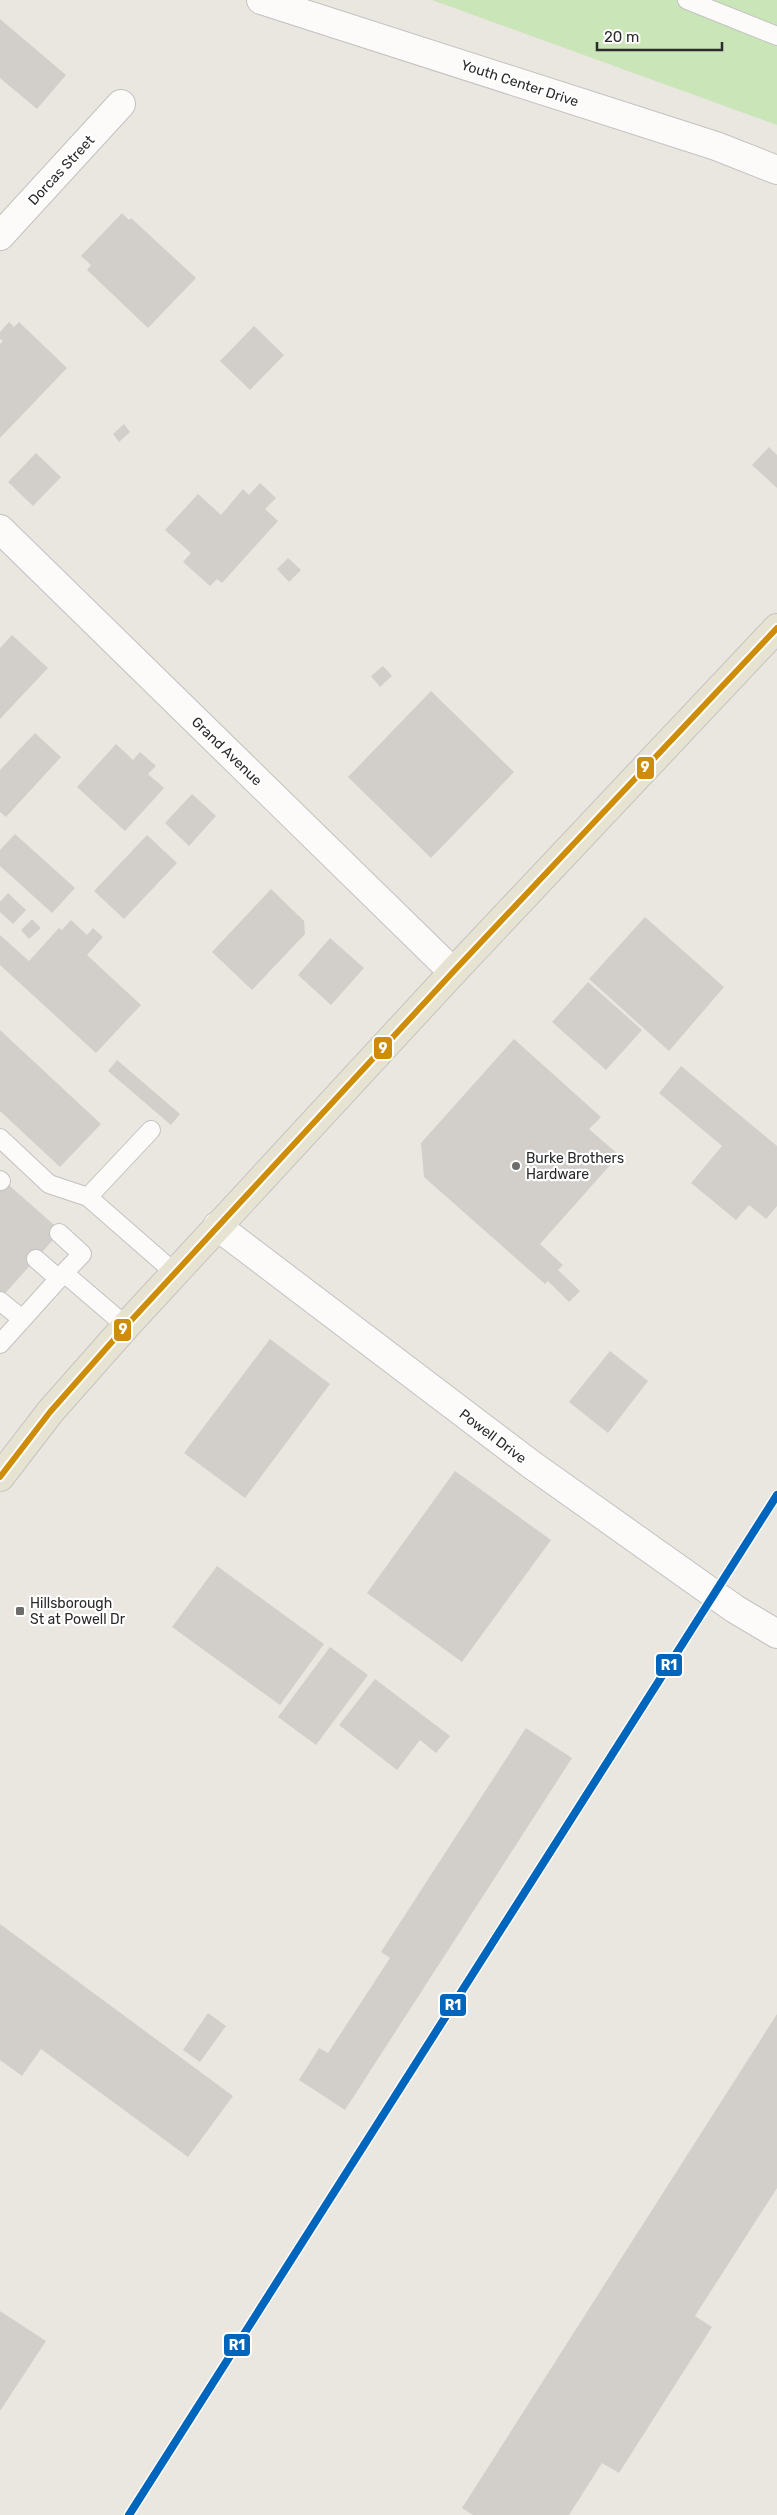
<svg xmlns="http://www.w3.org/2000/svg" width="777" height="2515" font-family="Rubik,sans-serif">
  <rect width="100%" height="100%" fill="#eae6e0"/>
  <path fill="#cae5b8" d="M432 0H777V125Z"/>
  <path fill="#d2cfcb" d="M0 19 66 75 37 109 0 78Z
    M122 213 129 220 131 218 196 278 148 328 87 270 91 265 81 256Z
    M9 322 14 327 19 322 67 368 0 438V344L3 341 0 339V332Z
    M254 326 284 355 250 390 220 361Z
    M124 424 130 432 119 442 113 434Z
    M769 447 777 455V488L752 465Z
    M36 453 61 477 33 506 8 482Z
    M260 483 276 498 265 509 278 521 222 583 217 579 210 586 183 562 191 553 165 530 198 494 221 515 243 489 249 495Z
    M288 558 301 570 289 582 277 569Z
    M12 635 48 668 0 719V648Z
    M383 666 392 676 380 687 371 676Z
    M431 691 514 772 431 858 348 777Z
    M35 733 61 757 6 817 0 812V770Z
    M116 744 133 760 140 752 156 766 148 774 164 788 125 831 77 787Z
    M192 794 216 816 189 846 165 823Z
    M15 834 75 888 52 913 0 866V850Z
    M147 835 177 863 124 919 94 891Z
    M271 889 304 921 305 934 252 990 212 952Z
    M8 893 26 910 13 924 0 912V902Z
    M645 917 724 987 669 1051 589 979Z
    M32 919 41 928 29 939 21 930Z
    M71 920 87 935 93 928 103 937 87 955 141 1005 96 1053 0 965V935L29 961 59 928 62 930Z
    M330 938 364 968 331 1005 298 975Z
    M588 982 642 1030 606 1070 552 1022Z
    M0 1030 101 1124 60 1167 0 1111Z
    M514 1039 601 1117 589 1129 619 1155 540 1244 563 1265 558 1270 580 1291 569 1302 548 1281 545 1284 424 1177 421 1143Z
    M117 1060 180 1114 171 1125 108 1071Z
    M681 1066 777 1146V1206L766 1219 749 1205 736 1220 691 1183 722 1146 659 1093Z
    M2 1179 61 1231 0 1299V1182Z
    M270 1339 330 1384 245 1498 184 1453Z
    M610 1351 648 1381 608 1433 569 1402Z
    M455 1471 551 1540 462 1662 367 1593Z
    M217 1566 324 1644 280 1705 172 1627Z
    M330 1647 368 1675 316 1745 278 1717Z
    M375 1679 450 1736 436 1753 420 1740 397 1770 339 1725Z
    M526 1728 572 1758 345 2110 299 2080 319 2048 328 2053 390 1958 381 1952Z
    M0 1924 233 2096 188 2157 41 2049 22 2076 0 2060Z
    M208 2013 226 2026 200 2062 183 2050Z
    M777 2014V2188L695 2316 712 2327 619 2473 602 2463 569 2515H473L462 2508Z
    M0 2311 46 2341 0 2411Z"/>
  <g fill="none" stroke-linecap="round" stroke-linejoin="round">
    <g stroke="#c3c2c1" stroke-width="20">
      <path id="lane" d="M687 0 777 36
        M0 1138 49 1184 88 1197 175 1273
        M0 1180 1 1181
        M88 1197 151 1130
        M59 1233 82 1254 64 1273
        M36 1259 59 1279
        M0 1301 22 1319
        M0 1344 64 1273 126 1326"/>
    </g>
    <g stroke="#c3c2c1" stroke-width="30">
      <path id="street" d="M261 0 716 146 777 170
        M0 236 121 104
        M0 529 453 972"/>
    </g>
    <g stroke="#c3c2c1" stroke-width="30">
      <path id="secondary" d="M217 1226 532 1465 735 1609 777 1634"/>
    </g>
    <g stroke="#c5c4c1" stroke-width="30">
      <path id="primary" d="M0 1477 50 1412 126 1326 453 972 777 628"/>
    </g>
    <use href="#lane" stroke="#fcfbfa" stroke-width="18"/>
    <use href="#street" stroke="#fcfbfa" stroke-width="28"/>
    <use href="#secondary" stroke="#fcfbfa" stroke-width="28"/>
    <use href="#primary" stroke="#e7e3d3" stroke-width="28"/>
    <g stroke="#fff" stroke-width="10">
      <path id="bus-1" d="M0 1477 50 1412 126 1326 453 972 777 628"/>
    </g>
    <use href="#bus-1" stroke="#ce8d09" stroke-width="6"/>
    <g stroke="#fff" stroke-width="11">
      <path id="rail-1" d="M129 2515 777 1495"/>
    </g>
    <use href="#rail-1" stroke="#0065bd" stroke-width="8"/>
  </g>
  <g fill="#6e6c6a" stroke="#fff" stroke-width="2">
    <circle cx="516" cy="1166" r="5"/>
    <rect x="15" y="1606" width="10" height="10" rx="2.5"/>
  </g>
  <g text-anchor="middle" stroke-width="4.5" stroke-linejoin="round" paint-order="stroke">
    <g font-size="14" fill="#2b2b2b" stroke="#fff">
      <text transform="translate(520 83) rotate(18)" y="5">Youth Center Drive</text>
      <text transform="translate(61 170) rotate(-47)" y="5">Dorcas Street</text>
      <text transform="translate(227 751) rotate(44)" y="5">Grand Avenue</text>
      <text transform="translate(493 1436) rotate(37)" y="5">Powell Drive</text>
    </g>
    <g font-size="14" fill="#2b2b2b" stroke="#fff" text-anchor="start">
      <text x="526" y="1163">Burke Brothers<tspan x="526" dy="16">Hardware</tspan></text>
      <text x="30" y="1608">Hillsborough<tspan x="30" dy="16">St at Powell Dr</tspan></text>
    </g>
  </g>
  <g stroke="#fff" stroke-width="2">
    <rect x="636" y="756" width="19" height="24" rx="5" fill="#ce8d09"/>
    <rect x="373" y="1036" width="20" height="24" rx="5" fill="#ce8d09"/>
    <rect x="113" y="1318" width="19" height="24" rx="5" fill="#ce8d09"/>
    <rect x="655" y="1653" width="28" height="24" rx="5" fill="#0065bd"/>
    <rect x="439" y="1993" width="28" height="24" rx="5" fill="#0065bd"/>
    <rect x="223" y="2333" width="28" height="24" rx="5" fill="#0065bd"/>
  </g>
  <g font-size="14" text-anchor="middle" font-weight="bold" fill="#fff">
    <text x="645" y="772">9</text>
    <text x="383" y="1053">9</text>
    <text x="123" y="1334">9</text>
    <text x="669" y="1670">R1</text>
    <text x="453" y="2010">R1</text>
    <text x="237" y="2350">R1</text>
  </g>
  <path d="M597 42v8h125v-8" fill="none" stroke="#2b2b2b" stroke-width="2.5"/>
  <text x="604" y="42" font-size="15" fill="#2b2b2b" stroke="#ffffff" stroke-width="4" paint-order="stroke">20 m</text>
</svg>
